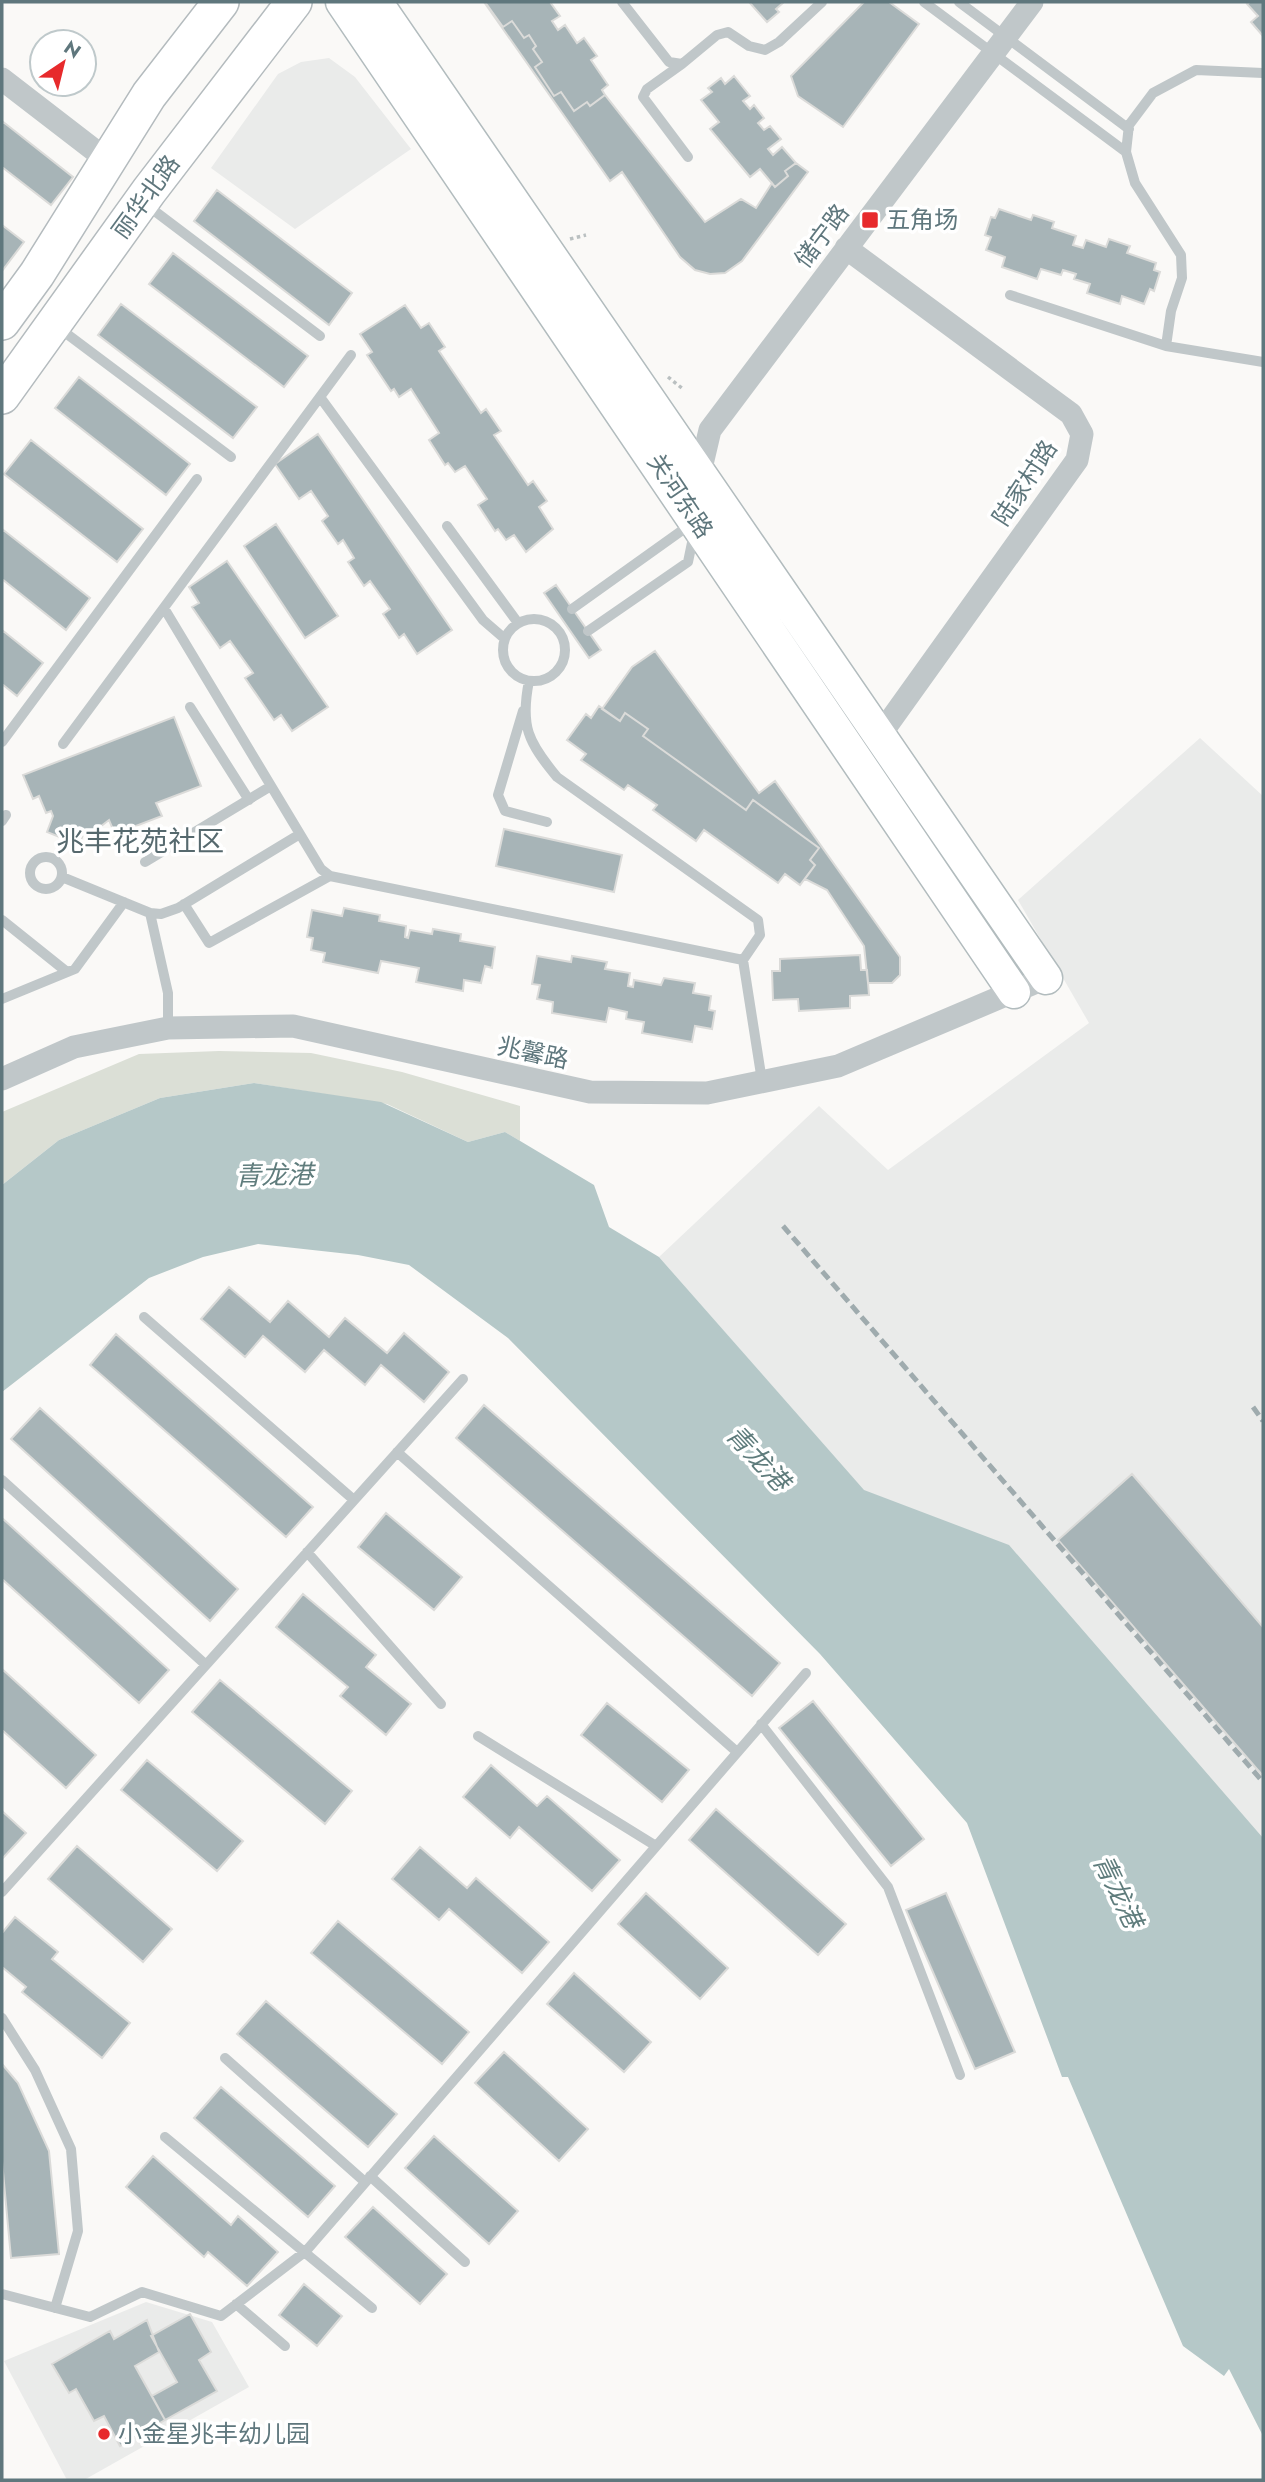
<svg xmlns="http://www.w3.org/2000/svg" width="1265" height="2482" font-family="Jost,'Noto Sans SC',sans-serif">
  <rect width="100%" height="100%" fill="#faf9f7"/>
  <path fill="#eaebea" d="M329 58 355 77 411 149 295 229 211 168 278 74 301 62Z
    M1200 738 1263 796V2155L864 1491 659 1257 819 1106 888 1170 1089 1023 1018 900Z
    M146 2302 212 2322 249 2387 84 2480H67L4 2361Z"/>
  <path fill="#dbdfd6" d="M219 1051 311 1053 402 1072 520 1106V1141L505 1132 468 1142 387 1104 254 1083 160 1098 59 1140 2 1185V1112L139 1054Z"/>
  <path fill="#b5c8c8" d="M254 1083 381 1102 468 1142 505 1132 594 1185 609 1227 659 1257 864 1490 1009 1545 1263 1838V2436L1229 2369 1224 2376 1183 2346 1068 2077H1062L967 1823 820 1654 508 1338 409 1265 358 1255 258 1244 203 1257 149 1278 2 1392V1185L59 1140 160 1098Z"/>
  <path fill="#a7b4b7" stroke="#dbdbd9" stroke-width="2" d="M484 2 503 27 512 21 524 38 529 35 536 46 533 49 542 62 535 67 554 96 561 92 574 111 587 102 590 106 605 95 705 222 741 199 756 208 772 183 775 187 788 176 785 171 796 163 808 172 742 261 725 273 710 274 695 270 680 257 622 172 610 181Z
    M485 2H550L560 16 552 21 558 30 565 25 577 43 584 38 597 56 591 60 608 85 602 90 605 95 590 106 587 102 574 111 561 92 554 96 535 67 542 62 533 49 536 46 529 35 524 38 512 21 503 27Z
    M749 2H784L776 9 779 12 767 22Z
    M864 2H889L919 24 843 127 798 96 791 76Z
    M1250 2H1263V36L1251 22 1258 16 1247 4Z
    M734 76 750 96 743 101 750 109 754 105 764 118 758 123 764 130 770 126 781 139 768 149 773 155 782 147 796 163 785 171 788 176 775 187 760 169 750 177 710 129 719 122 701 100 712 92 708 88 721 78 725 84Z
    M2 121 73 177 51 205 2 167Z
    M217 190 352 293 329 325 194 221Z
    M999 209 1031 220 1033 215 1054 222 1052 228 1076 236 1073 245 1083 248 1086 240 1106 247 1109 239 1130 246 1127 253 1156 263 1154 270 1160 272 1154 291 1150 289 1144 304 1122 296 1120 304 1087 293 1090 284 1074 279 1076 274 1063 270 1061 275 1041 269 1037 279 1002 267 1005 257 986 250 991 237 985 235 991 217 995 218Z
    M2 225 24 242 2 271Z
    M173 253 308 356 284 387 149 284Z
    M121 304 257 407 233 438 98 335Z
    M405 305 421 328 429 323 445 347 439 351 481 413 486 409 501 431 494 435 528 485 533 481 547 501 539 507 553 529 526 552 514 535 506 540 498 529 495 531 478 505 487 499 465 466 455 472 448 463 445 465 429 440 439 433 411 389 399 397 394 389 391 391 367 355 372 352 360 334Z
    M79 377 190 464 166 495 55 408Z
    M318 434 452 630 417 654 404 634 399 638 383 614 390 609 370 581 364 586 348 562 354 558 343 540 338 544 322 521 328 516 311 491 299 499 275 464Z
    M31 440 143 529 117 562 4 474Z
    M276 524 338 616 305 638 244 546Z
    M2 529 90 598 66 630 2 579Z
    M227 561 328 707 292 731 281 715 274 720 245 678 253 673 230 641 220 648 192 607 199 603 189 587Z
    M556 585 601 650 589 658 544 593Z
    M2 630 43 663 17 696 2 684Z
    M655 651 759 793 775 781 900 957V975L892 983H868L864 946 827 890 805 879 815 865 810 860 819 848 753 800 746 810 643 736 648 729 625 713 620 721 602 709 632 667Z
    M599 706 620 721 625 713 648 729 643 736 746 810 753 800 819 848 810 860 815 865 800 885 785 874 778 883 704 830 696 841 653 810 657 805 628 785 624 790 581 760 586 754 567 740 586 714 591 718Z
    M174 717 201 786 156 803 162 816 115 834 109 820 92 833 85 830 79 845 47 832 53 816 51 811 46 813 39 796 33 799 23 775Z
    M504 829 622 855 614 892 496 866Z
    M344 908 380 915 379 921 406 926 405 937 408 938 410 930 432 934 433 929 461 934 460 941 495 947 492 968 485 966 481 983 464 980 463 991 416 982 419 968 381 961 378 973 323 962 325 953 311 950 313 938 307 937 312 910 342 916Z
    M860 955 861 970H867L869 995 850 996V1008L799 1011 798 999 773 1000 772 971H780V959Z
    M537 956 571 962 572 956 607 962 605 969 630 973 628 986 633 987 634 980 661 985 664 978 695 983 693 993 711 996 709 1010 715 1011 712 1029 695 1026 692 1042 642 1033 644 1022 626 1019 627 1012 609 1008 606 1022 552 1013 553 1002 537 999 540 985 532 984Z
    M229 1287 270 1322 288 1301 329 1337 345 1318 387 1353 404 1333 449 1372 424 1402 381 1365 365 1385 324 1350 305 1372 263 1336 245 1357 201 1319Z
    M116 1334 313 1507 286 1537 90 1365Z
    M484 1405 780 1663 752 1696 456 1438Z
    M40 1408 238 1589 210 1621 11 1439Z
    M1132 1474 1263 1627V1776L1058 1540Z
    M386 1513 462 1577 434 1610 358 1547Z
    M2 1518 169 1670 139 1703 2 1579Z
    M303 1594 376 1655 366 1667 411 1704 386 1735 340 1696 348 1687 276 1627Z
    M2 1669 96 1755 66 1788 2 1730Z
    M220 1680 352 1791 325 1824 192 1712Z
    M813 1701 924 1839 891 1866 779 1728Z
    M607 1703 689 1770 662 1802 581 1735Z
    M147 1760 243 1841 217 1871 121 1790Z
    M491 1765 537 1806 547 1796 620 1860 592 1891 519 1827 510 1838 463 1797Z
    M716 1809 846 1924 818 1955 689 1840Z
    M2 1811 26 1833 2 1859Z
    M77 1846 172 1929 143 1962 48 1879Z
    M420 1847 467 1888 476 1878 549 1942 522 1973 449 1909 439 1920 392 1879Z
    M646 1893 728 1968 700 1999 618 1924Z
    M946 1893 1015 2052 975 2069 906 1910Z
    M15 1917 58 1952 52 1959 130 2023 102 2058 22 1992 26 1987 2 1967V1933Z
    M338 1921 469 2032 442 2064 311 1953Z
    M574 1973 651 2042 624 2072 547 2004Z
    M266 2001 397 2114 368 2147 237 2034Z
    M504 2052 588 2129 559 2161 475 2083Z
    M2 2064 18 2083 49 2151 59 2254 11 2258 2 2161Z
    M221 2087 335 2186 308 2217 194 2118Z
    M434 2136 518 2211 489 2244 405 2168Z
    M153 2156 231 2225 238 2216 278 2252 247 2286 208 2252 204 2257 126 2187Z
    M373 2207 447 2274 420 2304 345 2237Z
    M304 2284 342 2316 317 2346 279 2315Z
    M190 2314 211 2352 199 2360 217 2391 165 2420 152 2396 177 2382 151 2336Z
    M147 2320 159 2352 135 2366 165 2420 120 2446 104 2416 94 2421 76 2389 69 2393 52 2364 110 2331 114 2339Z"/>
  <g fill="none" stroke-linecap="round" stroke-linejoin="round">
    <g stroke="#b2bcbe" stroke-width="35">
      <path id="secondary" d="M342 2 1014 992
        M376 2C601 327 823 653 1046 978"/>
    </g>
    <g stroke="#b4bbbe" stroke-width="38">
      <path id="primary" d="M2 322 37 274 149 95 221 2
        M2 396 149 191 294 2"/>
    </g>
    <path stroke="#bac0c1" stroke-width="3.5" stroke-dasharray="3.5 3.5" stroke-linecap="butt" d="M570 239 586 235
      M668 377 683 389"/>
    <path stroke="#c0c7c9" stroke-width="10" d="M622 2 669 62 682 64 717 35 728 32 749 46 765 50 779 42 822 2
      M924 2 1126 152
      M959 2 1129 129
      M682 64 647 89 643 97 688 157
      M144 203 320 336
      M1010 295 1166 346 1263 362
      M59 328 231 457
      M1166 346 1171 311 1182 278 1181 255 1135 183 1126 152 1129 125 1153 93 1196 70 1263 73
      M320 397 483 620 505 639
      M447 526 518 623
      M164 608 321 869 330 876 743 960
      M572 609 691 524
      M503 650a31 31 0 1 1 62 0a31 31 0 1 1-62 0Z
      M588 631 688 562 694 533
      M529 681C520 726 528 742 557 777L758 920 760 935 743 960 762 1081
      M190 707 249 800
      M523 711 498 795 505 811 547 822
      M2 742 197 479
      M63 744 351 355
      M2 821 6 815
      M30 873a16 16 0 1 1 32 0a16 16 0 1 1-32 0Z
      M145 862 271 786
      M62 877 150 913 161 914 178 908 300 834
      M184 904 209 943 330 876
      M150 913 168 993V1028
      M2 920 67 972
      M2 999 75 969 124 902
      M144 1317 354 1500
      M397 1452 737 1752
      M2 1480 206 1665
      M307 1552 441 1704
      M761 1724 888 1887 960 2075
      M478 1736 656 1846
      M2 1892 463 1379
      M2 2018 35 2070 71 2149 78 2231 55 2308
      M225 2058 365 2182
      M165 2137 372 2308
      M370 2176 465 2262
      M2 2294 90 2317 142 2292 221 2316 306 2251 806 1673
      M236 2304 285 2346"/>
    <path stroke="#c0c7c9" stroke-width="23" d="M2 79 107 160
      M846 248 1071 414 1082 434 1077 460 880 735
      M698 481 710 430 1032 2
      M2 1079 74 1047 168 1028 293 1026 590 1092 707 1093 838 1066 1046 978"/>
    <use href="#secondary" stroke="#fff" stroke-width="32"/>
    <use href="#primary" stroke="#fff" stroke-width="35"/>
    <path stroke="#9fabae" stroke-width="5" stroke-dasharray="10 5" stroke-linecap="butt" d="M783 1226 1263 1782
      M1253 1407 1263 1421"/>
  </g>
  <g fill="#e72a2c" stroke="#fff" stroke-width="2.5">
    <rect x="861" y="211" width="18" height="18" rx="3.5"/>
    <circle cx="104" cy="2434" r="7"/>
  </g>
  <g text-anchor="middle" stroke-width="7" stroke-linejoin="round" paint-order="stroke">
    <g font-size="24" fill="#5f777d" stroke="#fff">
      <text transform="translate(146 197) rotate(-54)" y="8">丽华北路</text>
      <text transform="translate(822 236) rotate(-53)" y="8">储宁路</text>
      <text transform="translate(1025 483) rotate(-57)" y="8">陆家村路</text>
      <text transform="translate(680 496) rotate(56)" y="8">关河东路</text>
      <text transform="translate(533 1053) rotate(12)" y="8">兆馨路</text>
    </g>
    <g font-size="24" fill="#5f777d" stroke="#fff" text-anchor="start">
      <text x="886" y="228">五角场</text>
      <text x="118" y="2442">小金星兆丰幼儿园</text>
    </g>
    <g font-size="26" font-style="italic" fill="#5f7c7c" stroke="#fff">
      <text transform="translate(274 1175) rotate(-1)" y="9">青龙港</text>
      <text transform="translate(758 1458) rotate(47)" y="9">青龙港</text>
      <text transform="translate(1118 1891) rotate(64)" y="9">青龙港</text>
    </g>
    <g font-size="28" fill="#56696e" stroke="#fff">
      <text x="140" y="851">兆丰花苑社区</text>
    </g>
  </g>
  <rect width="1265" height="2482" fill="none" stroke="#5f777d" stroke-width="7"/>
  <g transform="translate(63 63) rotate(35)"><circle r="33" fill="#ffffff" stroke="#bfc9cb" stroke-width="2"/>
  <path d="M0-5L12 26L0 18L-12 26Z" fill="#e72a2c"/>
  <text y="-10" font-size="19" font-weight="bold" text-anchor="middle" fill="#5f777d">N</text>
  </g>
</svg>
